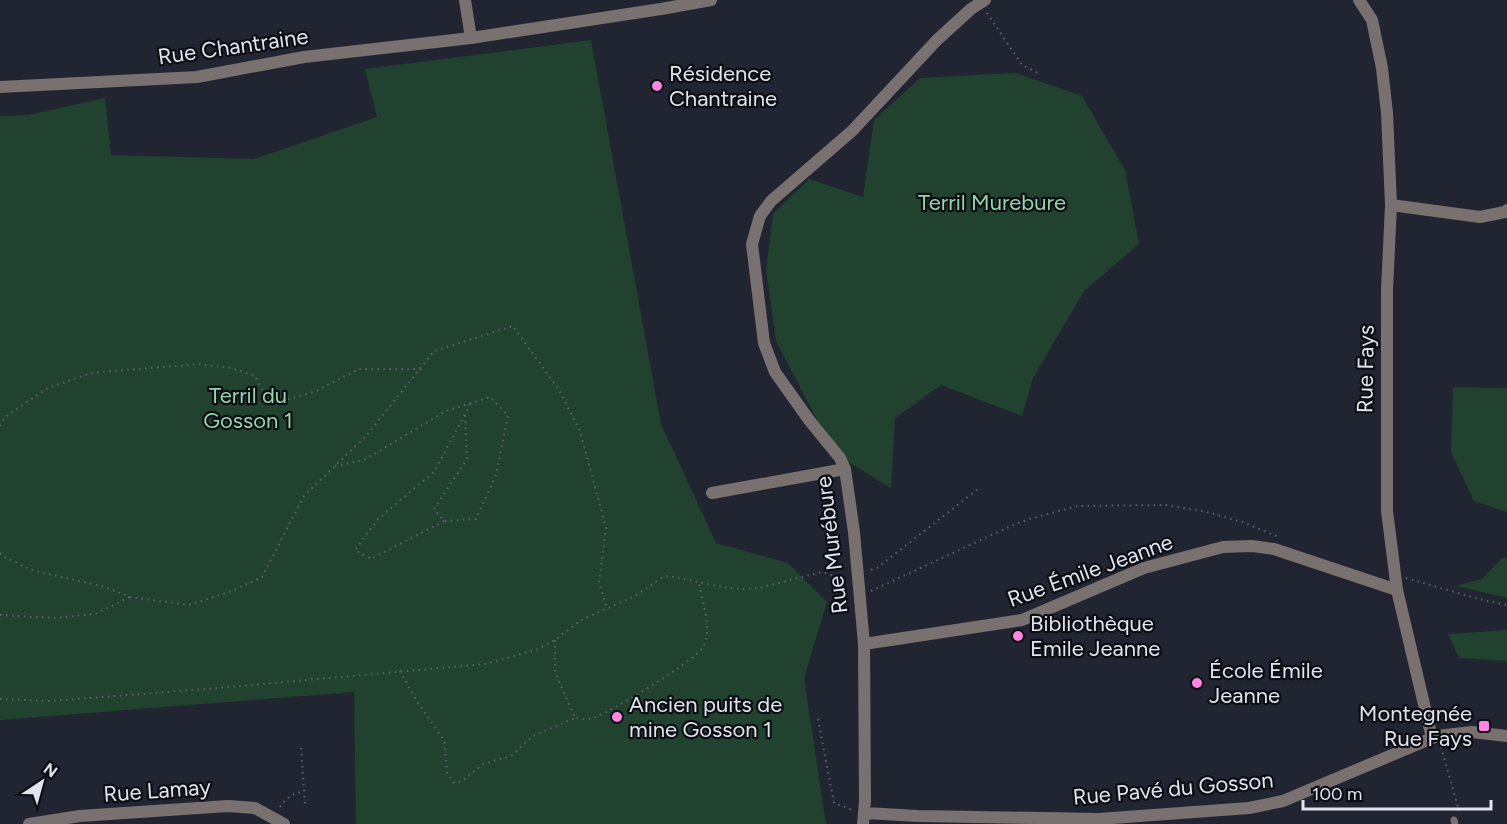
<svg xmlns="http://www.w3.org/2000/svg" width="1507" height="824" font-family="Figtree,sans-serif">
  <rect width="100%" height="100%" fill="#212532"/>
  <path fill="#21422f" d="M591 40 661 424 716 543 788 563 827 602 804 678 826 824H356L354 692 0 720V116L28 115 105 98 111 155 254 159 377 117 365 69Z
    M1015 73 1082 96 1125 170 1139 244 1084 291 1033 378 1022 416 941 385 895 418 891 488 850 463 816 418 776 341 766 270 773 214 809 179 863 197 874 120 920 78Z
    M1453 387 1507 388V512L1474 501 1451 452Z
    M1502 558H1507V598L1456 586 1482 579Z
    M1507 630V661L1459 658 1448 634Z"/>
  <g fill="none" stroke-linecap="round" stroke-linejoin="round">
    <path stroke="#5f626e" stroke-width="2" stroke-dasharray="1.5 4.5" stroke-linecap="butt" d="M987 13 1022 65 1038 73
      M0 426 5 417 48 388 91 373 199 364 231 368 255 376 270 404 314 392 359 369H421
      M335 466 364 460 446 411 490 397 508 415 496 475 476 519 444 521 434 509 467 459 465 414
      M444 521 371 559 355 550 378 519 434 472 471 403
      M0 553 5 557 31 570 105 587 130 597 189 605 232 591 262 577 304 496 366 436 434 351 513 326 559 390 580 431 606 528 599 582 607 609
      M871 570 877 568 978 489
      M1406 578 1479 599 1507 605
      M871 591 1011 526 1029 519 1078 506 1165 505 1207 512 1242 522 1279 537
      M0 615 55 618 95 614 130 597
      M555 640V672L575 718C579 718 585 720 589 719 604 717 695 661 703 647 713 630 702 602 699 583
      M400 671 416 700 444 740 447 773 454 783 462 781 483 764 511 756 533 736 575 718
      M0 699 50 701 206 689 485 664 536 650 555 640 581 620 635 596 663 577 669 576 727 588 745 589 759 588 822 572C846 577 831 588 848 595
      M818 719 834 803 853 810
      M1441 747 1459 811
      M301 748 305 804
      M280 807C286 797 293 794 304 791"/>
    <path stroke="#797070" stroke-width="7" d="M1454 820 1455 824"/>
    <path stroke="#797070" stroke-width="12" d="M465 0 471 38
      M1359 0 1372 20 1382 68 1387 113 1391 205 1387 290V511L1397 590 1432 738
      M1391 205 1480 217 1505 212 1507 210
      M712 493 845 469
      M864 644 1022 620 1144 568 1223 547 1252 546 1274 549 1397 590
      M865 813 918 816 1099 819 1249 808 1283 801 1437 736 1472 732 1507 736
      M29 824 80 816 228 806 255 808 284 824
      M863 824 865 801 864 644 854 532 845 469 840 458 809 420 775 372 764 343 752 244 760 216 771 201 852 131 937 40 971 9 985 0"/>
    <path stroke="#797070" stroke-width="12" d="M0 87 197 77 304 57 471 38 661 9 711 0"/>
  </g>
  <g fill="#fd86e2" stroke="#0d0e14" stroke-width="2">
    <circle cx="657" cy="86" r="6"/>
    <circle cx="1018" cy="636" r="6"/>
    <circle cx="1197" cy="683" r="6"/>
    <circle cx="617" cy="717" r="6"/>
    <rect x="1478" y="720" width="12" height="12" rx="3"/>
  </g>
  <g text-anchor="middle" stroke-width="4.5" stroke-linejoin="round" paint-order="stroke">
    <g font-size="22" fill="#e1e4ed" stroke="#0d0e14">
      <text transform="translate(233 46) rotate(-8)" y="8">Rue Chantraine</text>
      <text transform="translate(1365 369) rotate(-89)" y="8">Rue Fays</text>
      <text transform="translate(831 545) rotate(-97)" y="8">Rue Murébure</text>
      <text transform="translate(1090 570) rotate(-20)" y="8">Rue Émile Jeanne</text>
      <text transform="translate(1173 788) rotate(-5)" y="8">Rue Pavé du Gosson</text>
      <text transform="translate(157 790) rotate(-4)" y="8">Rue Lamay</text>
    </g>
    <g font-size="22" fill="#e1e4ed" stroke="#0d0e14" text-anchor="start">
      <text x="669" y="81">Résidence<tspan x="669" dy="25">Chantraine</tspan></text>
      <text x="1030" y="631">Bibliothèque<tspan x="1030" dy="25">Emile Jeanne</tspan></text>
      <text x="1209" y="678">École Émile<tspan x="1209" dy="25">Jeanne</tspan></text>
      <text x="629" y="712">Ancien puits de<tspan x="629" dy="25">mine Gosson 1</tspan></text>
      <text x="1472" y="721" text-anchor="end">Montegnée<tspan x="1472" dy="25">Rue Fays</tspan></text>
    </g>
    <g font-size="22" fill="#95d5ae" stroke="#0d0e14">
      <text x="992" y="210">Terril Murebure</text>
      <text x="248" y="403">Terril du<tspan x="248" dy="25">Gosson 1</tspan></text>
    </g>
  </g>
  <g transform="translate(42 782) rotate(36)" stroke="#0d0e14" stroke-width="4.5" paint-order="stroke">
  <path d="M0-4.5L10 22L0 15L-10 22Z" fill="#e1e4ed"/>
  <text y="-9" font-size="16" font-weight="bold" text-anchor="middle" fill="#e1e4ed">N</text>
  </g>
  <path d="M1303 800v9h188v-9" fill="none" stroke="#e1e4ed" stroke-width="3"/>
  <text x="1312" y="800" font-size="18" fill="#e1e4ed" stroke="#0d0e14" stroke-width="4.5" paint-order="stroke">100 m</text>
</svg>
